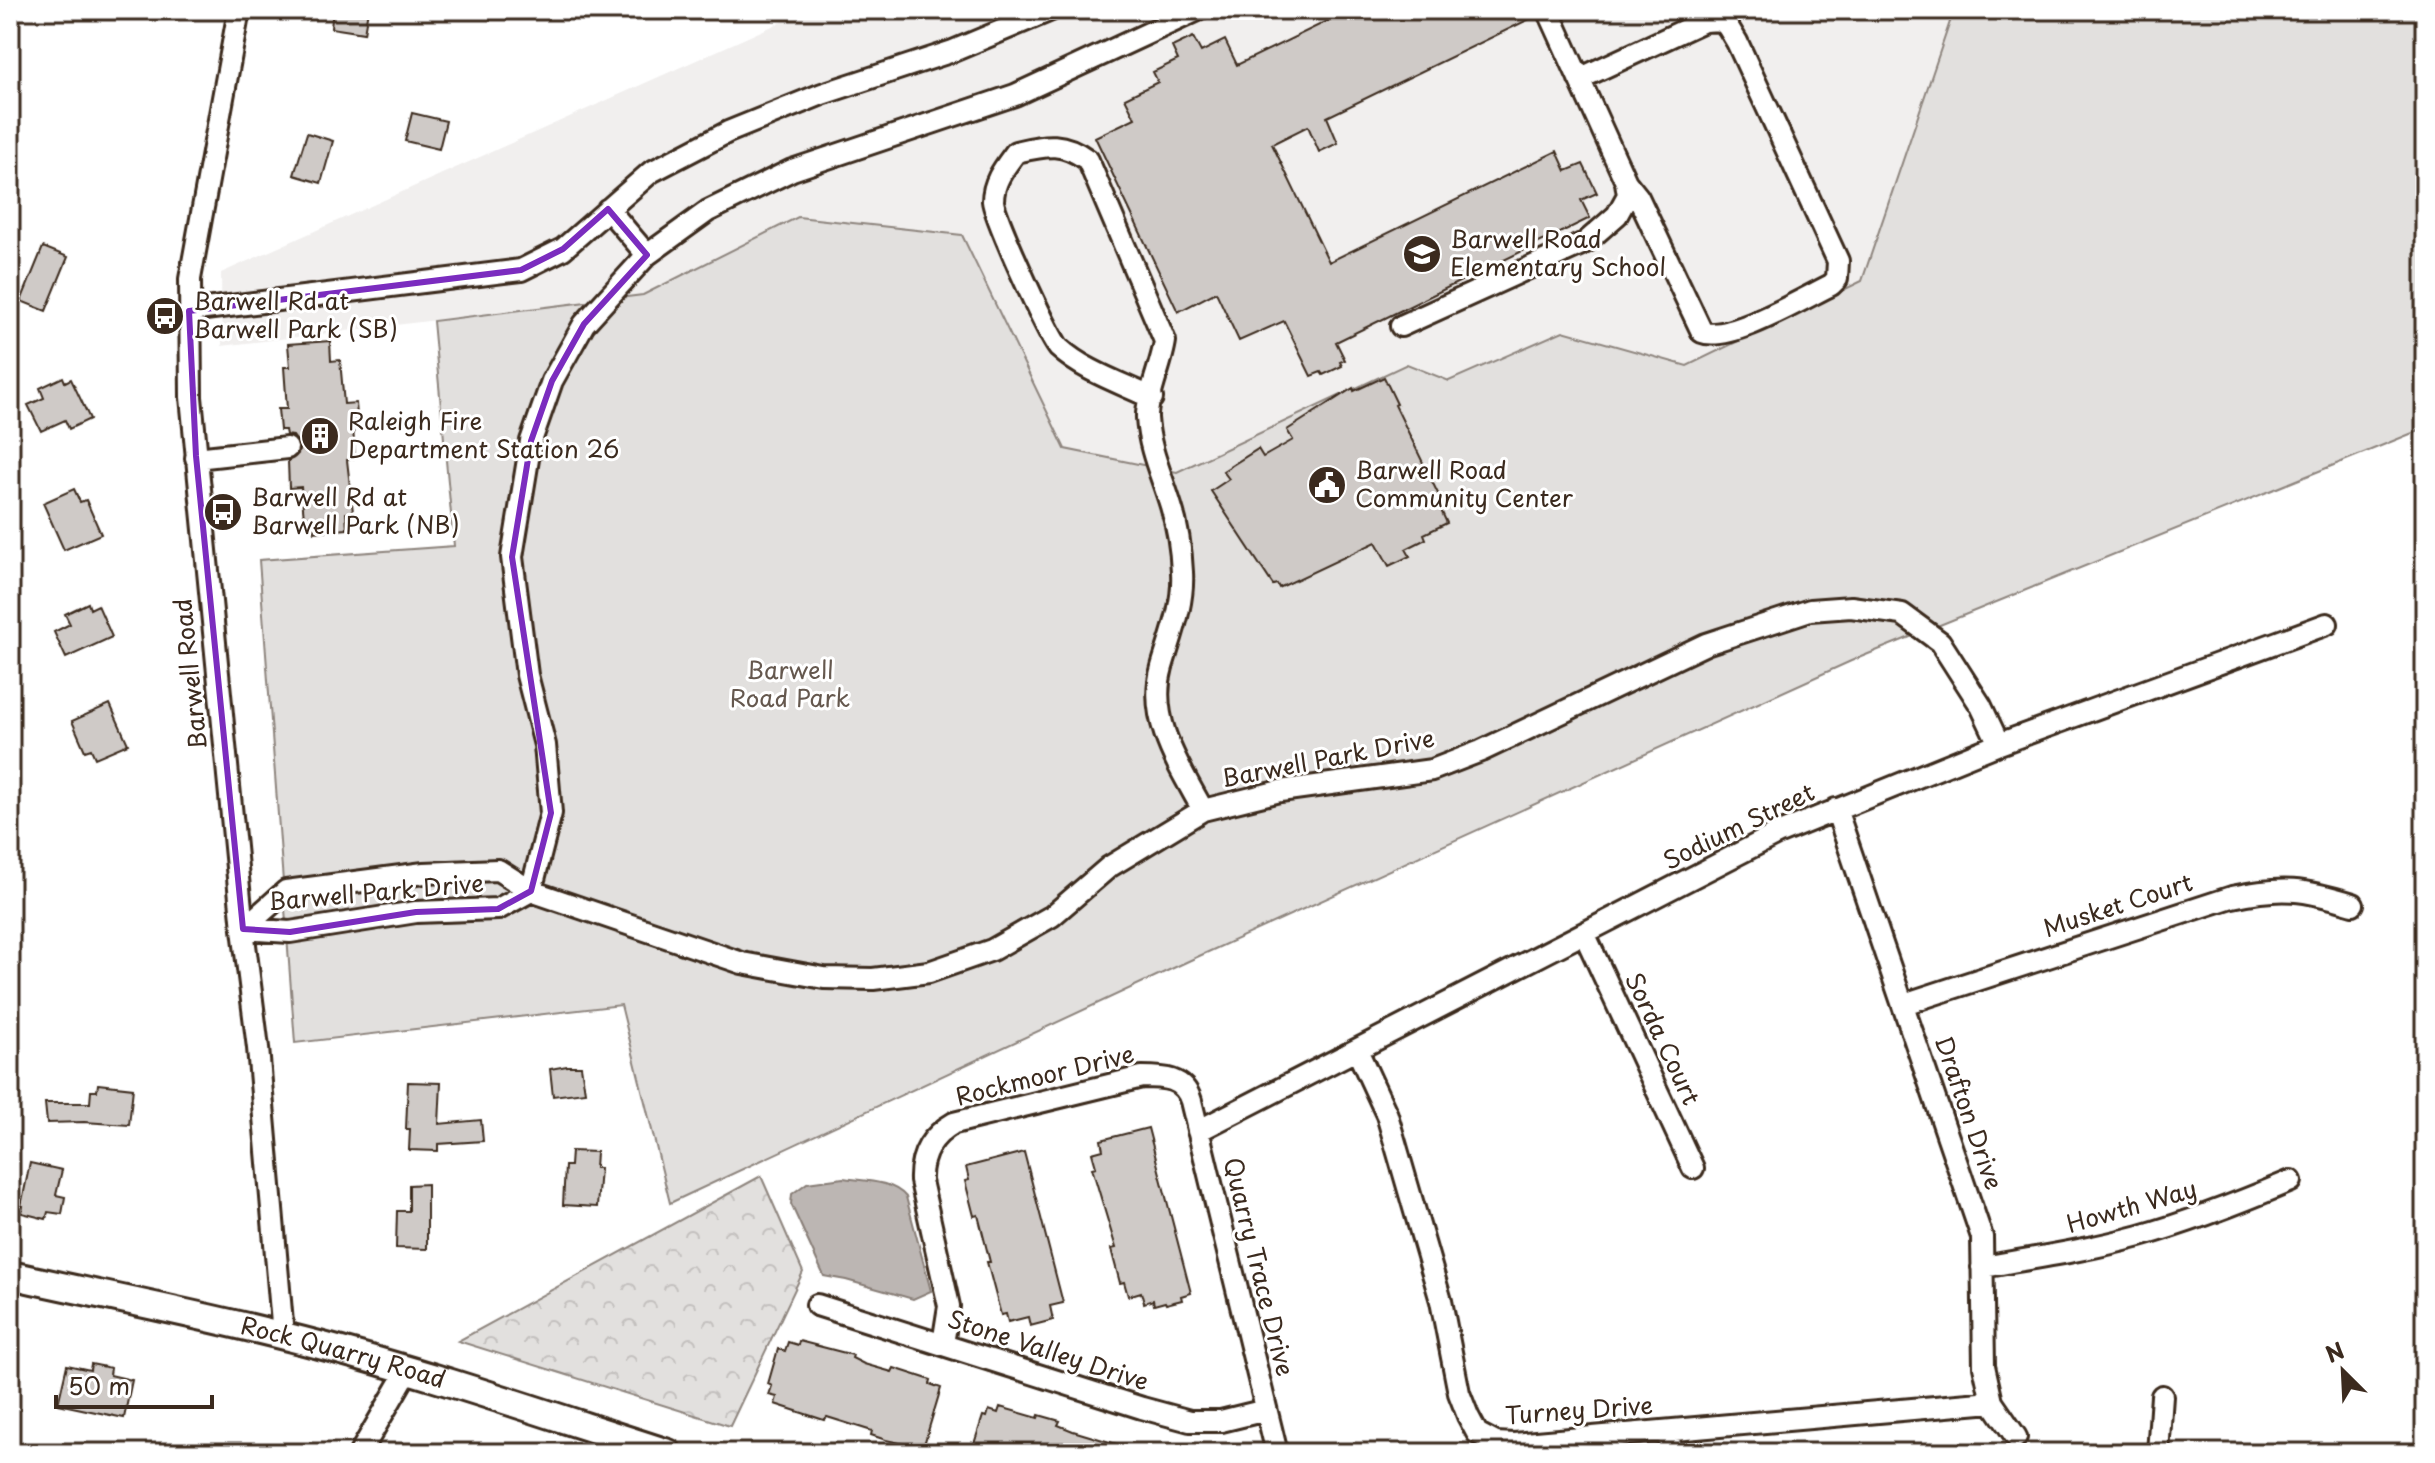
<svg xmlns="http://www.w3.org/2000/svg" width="2435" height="1463" font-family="'Playpen Sans',sans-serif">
  <defs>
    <pattern id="forest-crowns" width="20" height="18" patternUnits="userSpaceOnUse" patternTransform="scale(2)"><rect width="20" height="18" fill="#e2e0de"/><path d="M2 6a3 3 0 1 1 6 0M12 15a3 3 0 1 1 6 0" fill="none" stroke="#c3c0be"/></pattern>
  </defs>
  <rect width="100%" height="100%" fill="#fff"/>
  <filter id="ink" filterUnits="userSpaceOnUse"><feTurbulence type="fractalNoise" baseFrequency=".0125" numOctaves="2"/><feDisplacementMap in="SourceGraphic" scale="16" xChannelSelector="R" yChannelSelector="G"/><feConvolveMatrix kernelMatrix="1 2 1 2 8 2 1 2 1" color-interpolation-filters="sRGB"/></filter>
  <g filter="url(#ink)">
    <path fill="#f1efee" d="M808 10H1954L1863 281 1687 366 1563 331 1449 381 1407 364 1177 472 1065 449 962 234 798 218 643 295 222 346 221 273Z"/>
    <path fill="url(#forest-crowns)" stroke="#8e857e" stroke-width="2" d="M761 1176 803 1272 730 1426 458 1341Z"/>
    <path fill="#e2e0de" stroke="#8e857e" stroke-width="2" d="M1954 10H2425V428L1851 661 1197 957 670 1203 621 1005 295 1043 259 560 454 546 433 321 643 295 798 217 962 235 1065 449 1177 472 1407 364 1449 381 1563 331 1687 366 1862 281Z"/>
    <path fill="#bcb6b3" stroke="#887e77" stroke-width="2" d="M843 1178C864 1181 892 1180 906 1197L931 1291 913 1299 846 1280 824 1276 791 1204 792 1194 807 1183Z"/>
    <path fill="#cfcac7" stroke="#3b2a1e" stroke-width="2" d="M333 10H368L364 33 331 28Z
      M1350 10H1535L1536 16 1327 117 1338 143 1319 152 1308 126 1272 144 1329 262 1557 151 1566 171 1583 164 1597 193 1581 200 1590 218 1336 342 1345 360 1340 362 1342 366 1323 375 1321 372 1311 376 1284 321 1239 341 1216 292 1178 312 1095 137 1135 118 1125 98 1158 82 1153 72 1178 60 1172 47 1193 37 1201 52 1225 40 1237 65Z
      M412 113 446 121 439 149 405 141Z
      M307 133 333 141 321 183 294 175Z
      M43 247 68 257 46 311 21 301Z
      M330 341 331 361 340 360 344 404 356 403 358 427H353L355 458 347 460 353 512 346 513 347 529 314 532 313 517 304 518 301 487 289 488 288 461 298 454 300 446 293 436 286 435 285 430H280L278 409H287L284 367H290L288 344Z
      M63 377 65 382 71 379 90 419 69 429 65 420 41 431 28 405 44 398 40 388Z
      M1384 377 1397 404 1395 405 1443 504 1439 506 1447 523 1424 534 1426 539 1406 549 1410 556 1389 566 1376 542 1279 588 1277 584 1273 585 1211 491 1229 479 1223 471 1258 449 1263 457 1293 440 1287 430 1353 388 1354 391Z
      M74 489 80 502 86 500 101 534 64 550 43 503Z
      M88 603 90 609 98 605 112 637 66 658 54 632 70 624 65 614Z
      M110 704 128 744 95 758 91 749 85 751 72 721Z
      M567 1066H581L585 1092 553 1096 550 1069Z
      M408 1082 441 1083 439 1124 481 1120 483 1141 438 1144V1151L409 1150 410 1129H406Z
      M98 1084 133 1088 129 1125 84 1122 47 1123 45 1103H90L91 1091H97Z
      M1148 1128 1191 1293 1181 1296 1182 1300 1166 1304 1165 1302 1154 1305 1153 1300 1144 1303 1141 1292 1128 1296 1124 1282 1120 1283 1111 1249 1116 1248 1092 1168 1096 1167 1092 1153 1103 1150 1101 1140Z
      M571 1151 596 1152 595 1168H600L597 1207 563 1205 565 1166H570Z
      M1024 1152 1063 1303 1050 1306 1053 1320 1030 1326 1028 1317 1008 1322 1006 1314 1001 1315 987 1262H990L978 1215 974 1216 965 1181 969 1180 966 1167Z
      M30 1163 62 1170 56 1195 65 1197 62 1214 48 1212 46 1219 22 1213 23 1206H21Z
      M427 1184V1249L396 1248 397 1211H409V1185Z
      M799 1341 853 1355 852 1358 864 1364 892 1372 894 1368 931 1380 930 1384 941 1388 923 1448 886 1440 871 1435 872 1431 827 1417 824 1420 775 1404 777 1397 769 1395 772 1386 768 1384 778 1349 785 1351 788 1342 798 1345Z
      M91 1364 111 1368 110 1375 132 1380 124 1418 58 1404 67 1365 90 1370Z
      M1000 1407 1038 1418 1039 1415 1060 1421 1058 1425 1073 1431 1133 1449 1132 1453H979L981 1447 974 1444 983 1416 987 1417 989 1410 998 1413Z"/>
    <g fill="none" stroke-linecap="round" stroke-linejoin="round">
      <g stroke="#3b2a1e" stroke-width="26">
        <path id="minor" d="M239 10 190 279 191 397 243 929 258 1048 283 1335
          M1579 79 1704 21 1721 20 1728 27 1737 42 1838 261 1837 279 1831 285C1804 298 1729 343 1702 332L1638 197 1626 182
          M608 209 647 255
          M189 311 521 270 563 249 651 172 728 132 822 94 953 51 1051 10
          M1401 326 1586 242 1617 215 1628 195 1626 182 1548 10
          M1152 398C1121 383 1084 371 1059 348 1049 337 994 216 993 201 993 181 1005 167 1016 152 1047 145 1062 141 1088 160L1165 341C1162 364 1146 398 1147 418 1149 450 1162 476 1171 506 1178 528 1181 549 1182 572 1184 605 1171 636 1162 667 1147 719 1179 766 1203 810
          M196 458 287 448
          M1836 809 1982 1237 1984 1366 1992 1402 2016 1437
          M531 891 551 813 545 745 527 675 512 557 531 441 552 381 584 324 647 255 708 211 792 170 1015 95 1198 10
          M243 929 286 891 424 873 498 870 531 891 742 963 824 978 873 979 929 972 992 950 1052 916 1109 867 1203 810 1280 791 1432 770 1481 751 1706 644 1810 610 1851 607 1902 614 1940 642 1981 706 1999 744
          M243 929 290 932 416 912 498 909 531 891
          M1584 933 1693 1168
          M1904 1004 2232 897C2282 886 2304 889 2353 904
          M1357 1050 1387 1115 1441 1301 1459 1393 1468 1416 1477 1433 1496 1443 1514 1444 1992 1402
          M1198 1131 1777 834 1999 744 2327 624
          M1982 1267C2035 1258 2088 1250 2140 1236 2191 1222 2241 1202 2291 1181
          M817 1305 1142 1408 1190 1421H1221L1266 1410
          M943 1344 949 1306 921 1181C920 1155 931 1136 954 1123L1142 1077C1163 1077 1184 1077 1191 1101L1277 1453
          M1669 1431 1670 1453
          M360 1453 408 1370
          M2158 1453 2162 1396"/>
      </g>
      <g stroke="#3b2a1e" stroke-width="32">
        <g id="major">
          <path id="s1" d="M10 1275C101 1295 193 1313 284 1336 414 1368 540 1412 668 1453"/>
        </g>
      </g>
      <use href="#minor" stroke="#fff" stroke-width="20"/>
      <use href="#major" stroke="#fff" stroke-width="26"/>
    </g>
  </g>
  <path fill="none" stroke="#7b2cbf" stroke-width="6" stroke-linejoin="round" d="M608 209 647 255 584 324 552 381 531 441 512 557 551 813 531 891 498 909 416 912 290 932 243 929 196 456 189 311 521 270 563 249Z"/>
  <defs>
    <g id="school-disc" transform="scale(2)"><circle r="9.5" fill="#3b2a1e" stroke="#fff"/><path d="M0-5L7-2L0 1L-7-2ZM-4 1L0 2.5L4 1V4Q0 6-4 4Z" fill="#fff"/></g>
    <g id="bus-disc" transform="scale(2)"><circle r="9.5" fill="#3b2a1e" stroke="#fff"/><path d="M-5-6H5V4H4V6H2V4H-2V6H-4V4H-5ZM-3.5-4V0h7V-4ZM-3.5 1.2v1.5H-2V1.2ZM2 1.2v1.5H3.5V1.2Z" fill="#fff"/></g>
    <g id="building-disc" transform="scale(2)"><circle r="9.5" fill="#3b2a1e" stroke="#fff"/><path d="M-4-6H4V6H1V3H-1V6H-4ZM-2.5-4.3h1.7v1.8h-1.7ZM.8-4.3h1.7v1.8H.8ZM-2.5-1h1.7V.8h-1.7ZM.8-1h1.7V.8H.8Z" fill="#fff"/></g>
    <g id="civic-disc" transform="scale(2)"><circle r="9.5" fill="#3b2a1e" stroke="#fff"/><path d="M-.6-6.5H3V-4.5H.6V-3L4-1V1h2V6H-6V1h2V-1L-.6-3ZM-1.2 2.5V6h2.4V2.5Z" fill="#fff"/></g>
  </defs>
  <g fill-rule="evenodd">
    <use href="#school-disc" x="1422" y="254"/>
    <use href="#bus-disc" x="165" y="316"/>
    <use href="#building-disc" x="320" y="436"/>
    <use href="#civic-disc" x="1327" y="485"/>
    <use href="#bus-disc" x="223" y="512"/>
  </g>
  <g text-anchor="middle" stroke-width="6" stroke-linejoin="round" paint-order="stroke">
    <g font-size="24" fill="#3b2a1e" stroke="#fff" text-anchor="start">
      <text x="1450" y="248">Barwell Road<tspan x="1450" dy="28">Elementary School</tspan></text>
      <text x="193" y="310">Barwell Rd at<tspan x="193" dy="28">Barwell Park (SB)</tspan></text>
      <text x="348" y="430">Raleigh Fire<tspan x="348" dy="28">Department Station 26</tspan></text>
      <text x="1355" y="479">Barwell Road<tspan x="1355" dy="28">Community Center</tspan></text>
      <text x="251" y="506">Barwell Rd at<tspan x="251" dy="28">Barwell Park (NB)</tspan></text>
    </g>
    <g font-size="24" fill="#65584e" stroke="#fff">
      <text x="790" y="679">Barwell<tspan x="790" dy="28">Road Park</tspan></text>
    </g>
    <g font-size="24" fill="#3b2a1e" stroke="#fff">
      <text transform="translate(191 674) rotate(-96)" y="8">Barwell Road</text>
      <text transform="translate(1328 759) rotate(-11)" y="8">Barwell Park Drive</text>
      <text transform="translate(1739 827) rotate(-26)" y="8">Sodium Street</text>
      <text transform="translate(376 893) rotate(-5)" y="8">Barwell Park Drive</text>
      <text transform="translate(2118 906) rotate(-18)" y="8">Musket Court</text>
      <text transform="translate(1662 1039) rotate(65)" y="8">Sorda Court</text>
      <text transform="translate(1045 1076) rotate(-14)" y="8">Rockmoor Drive</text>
      <text transform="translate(1968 1113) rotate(71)" y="8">Drafton Drive</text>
      <text transform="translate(2132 1207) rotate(-16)" y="8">Howth Way</text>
      <text transform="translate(1258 1267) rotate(76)" y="8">Quarry Trace Drive</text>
      <text transform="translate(1048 1351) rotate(18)" y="8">Stone Valley Drive</text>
      <text dy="8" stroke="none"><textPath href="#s1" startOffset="342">Rock Quarry Road</textPath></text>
      <text transform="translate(1579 1411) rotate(-4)" y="8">Turney Drive</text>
    </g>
  </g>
  <rect width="2435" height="1463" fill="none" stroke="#fff" stroke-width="40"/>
  <rect x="20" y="20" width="2395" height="1423" fill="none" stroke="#3b2a1e" stroke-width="3" filter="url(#ink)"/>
  <g transform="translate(2343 1371) rotate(336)" stroke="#ffffff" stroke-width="6" paint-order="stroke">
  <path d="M0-6L14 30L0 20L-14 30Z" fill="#3b2a1e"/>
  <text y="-12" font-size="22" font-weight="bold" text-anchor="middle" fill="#3b2a1e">N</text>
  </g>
  <path d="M56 1395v12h156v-12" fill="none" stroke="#3b2a1e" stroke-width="4"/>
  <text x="68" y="1395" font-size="24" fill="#3b2a1e" stroke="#ffffff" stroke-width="6" paint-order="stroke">50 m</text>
</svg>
